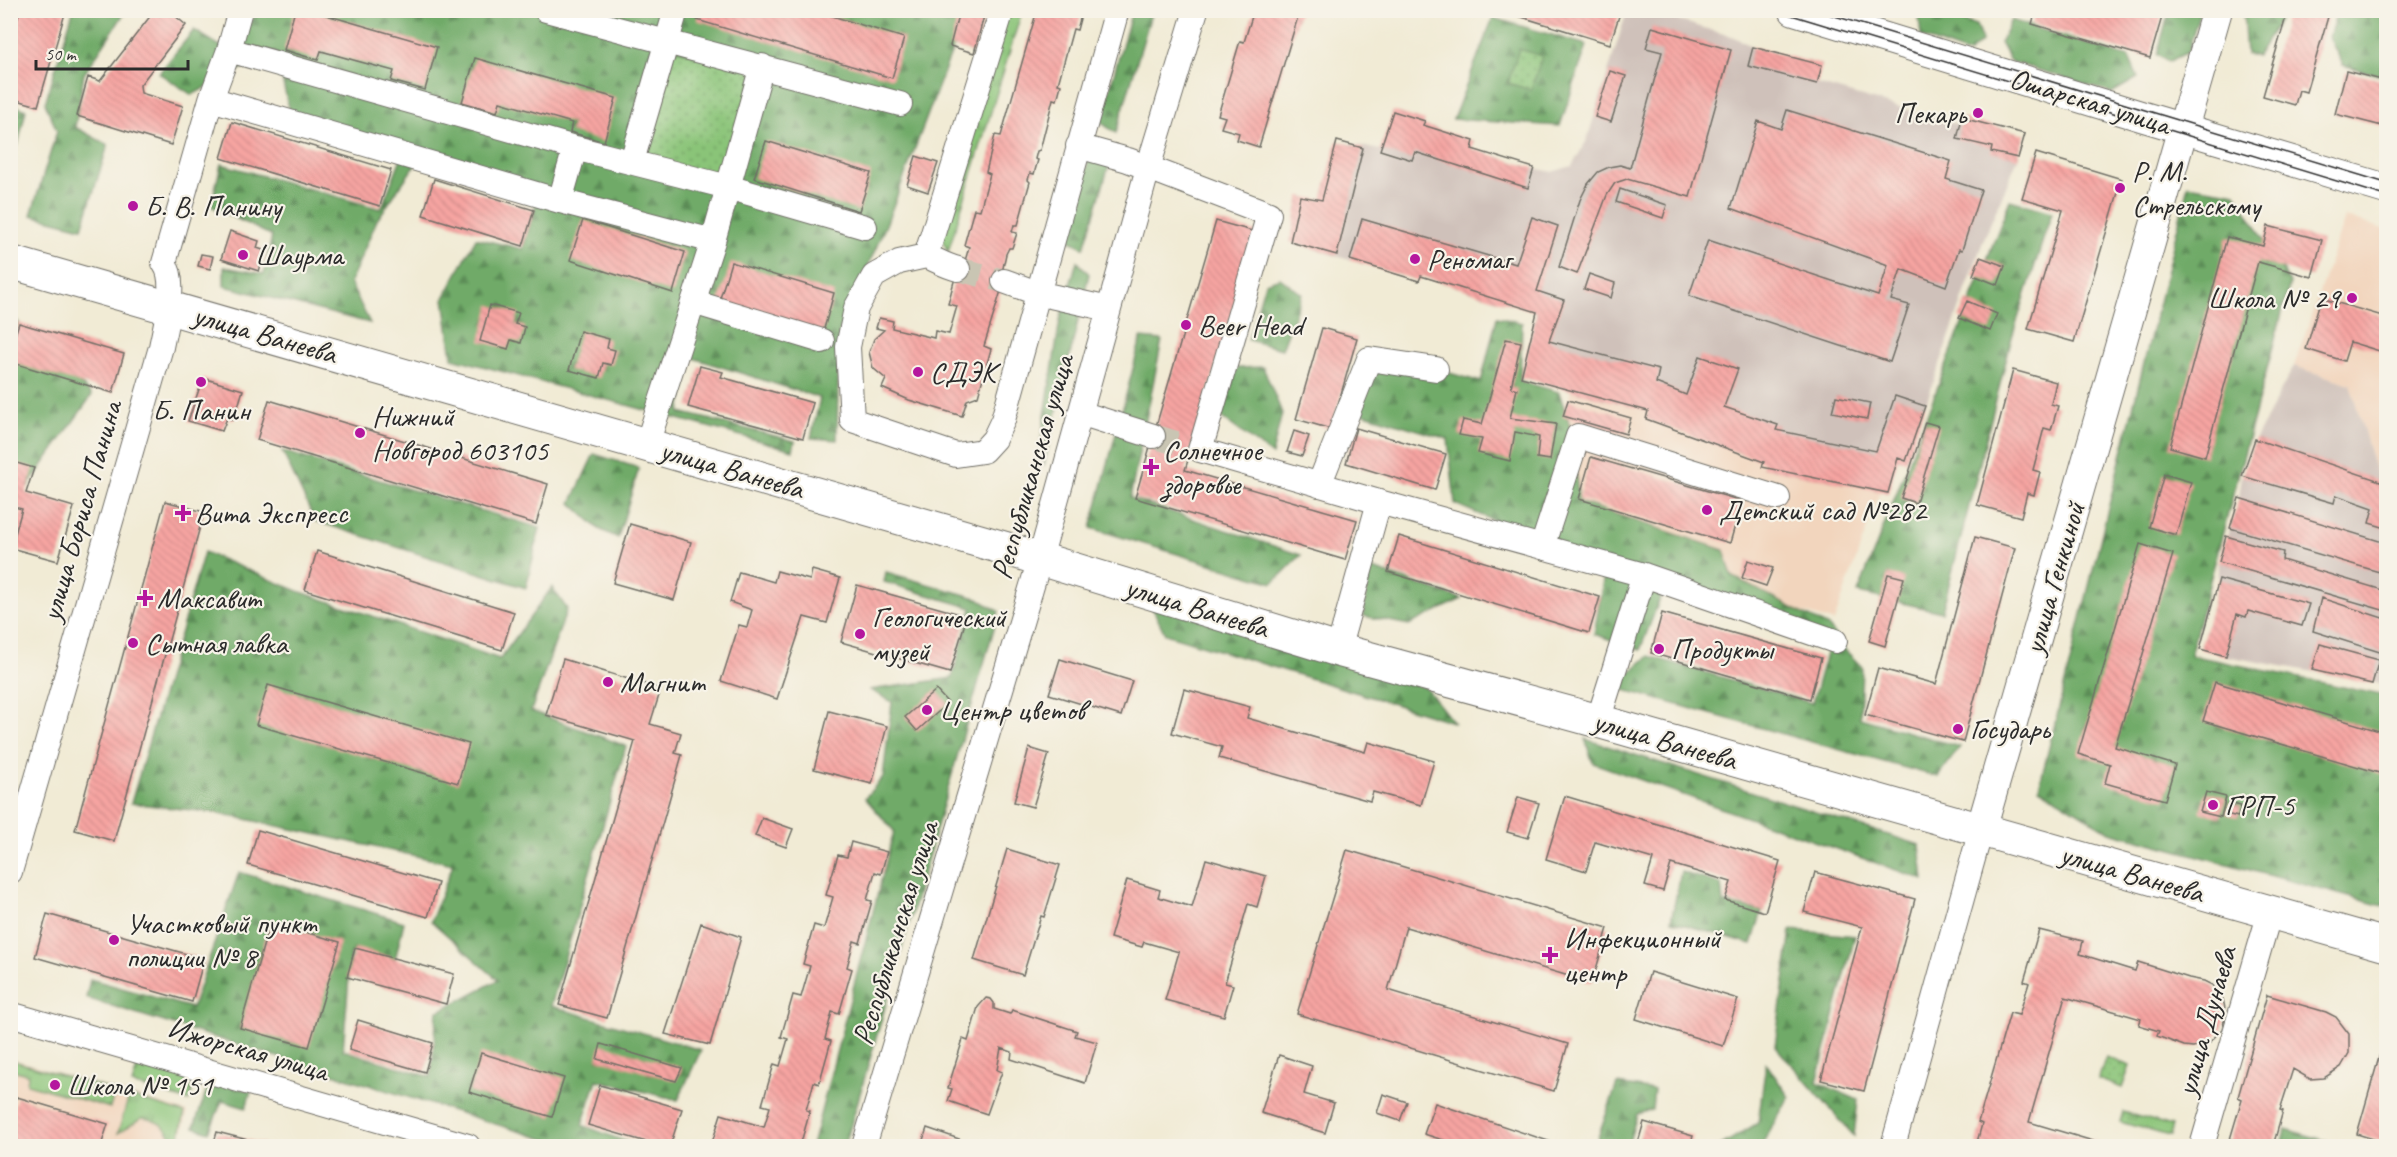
<svg xmlns="http://www.w3.org/2000/svg" width="2397" height="1157" font-family="Caveat,sans-serif">
  <defs>
    <pattern id="grass-tufts" width="24" height="20" patternUnits="userSpaceOnUse" patternTransform="scale(1.5)"><rect width="24" height="20" fill="#8ac478"/><path d="M3 7l-1-3M5 7V3M7 7l1-3M15 17l-1-3M17 17v-4M19 17l1-3" fill="none" stroke="#719f63"/></pattern>
    <pattern id="forest-firs" width="22" height="20" patternUnits="userSpaceOnUse" patternTransform="scale(1.5)"><rect width="22" height="20" fill="#6faa68"/><path d="M5 1l3.5 6h-7zM16 11l3.5 6h-7z" fill="#5b8b56"/></pattern>
    <pattern id="park-dots" width="8" height="8" patternUnits="userSpaceOnUse" patternTransform="scale(1.5)"><rect width="8" height="8" fill="#8ac478"/><path d="M2 2h.1M6 6h.1" fill="none" stroke="#719f63" stroke-width="1.8" stroke-linecap="round"/></pattern>
    <pattern id="building-back-hatch" width="6" height="6" patternUnits="userSpaceOnUse" patternTransform="scale(1.5)"><rect width="6" height="6" fill="#f6a4a1"/><path d="M-1 5l2 2M0 0l6 6M5-1l2 2" fill="none" stroke="#d38d8b"/></pattern>
  </defs>
  <rect width="100%" height="100%" fill="#f7f3e8"/>
  <filter id="ink" filterUnits="userSpaceOnUse"><feTurbulence type="fractalNoise" baseFrequency=".0167" numOctaves="2"/><feDisplacementMap in="SourceGraphic" scale="12" xChannelSelector="R" yChannelSelector="G"/><feConvolveMatrix kernelMatrix="1 2 1 2 8 2 1 2 1" color-interpolation-filters="sRGB"/></filter>
  <filter id="wash" filterUnits="userSpaceOnUse"><feTurbulence type="fractalNoise" baseFrequency=".008" numOctaves="4" result="noise"/><feDisplacementMap in="SourceGraphic" scale="24" xChannelSelector="R" yChannelSelector="G"/><feGaussianBlur stdDeviation="1.35" result="paint"/><feColorMatrix in="noise" values="0 0 0 0 0 0 0 0 0 0 0 0 0 0 0 0 0 1.4 0 .05"/><feComposite in="paint" operator="in"/></filter>
  <g filter="url(#wash)">
    <rect width="100%" height="100%" fill="#f1ebd5"/>
    <path fill="#f2d5bd" d="M2345 217 2386 230V483L2378 480 2350 384 2294 366Z
      M1571 390 1648 411 1880 491 1834 622 1536 529Z
      M10 1058 188 1112 178 1146H11Z"/>
    <path fill="#cfc1ba" d="M1627 11H1647L1734 37 1753 47 1822 65 1817 84 1960 125 1962 118 2025 134 2018 158 1983 241 1906 461 1898 459 1888 493 1762 467 1764 462 1646 419 1648 411 1521 377 1536 312 1421 276 1419 281 1290 242 1300 196 1322 200 1337 141 1380 150 1393 111 1425 121 1424 125 1474 141 1472 149 1534 168 1552 172 1572 166 1587 140Z
      M2294 366 2350 384 2378 480 2386 483V685L2226 656 2200 649 2219 579V562L2239 498 2242 476 2255 439Z"/>
    <path fill="url(#grass-tufts)" stroke="#5a7852" stroke-width="1.5" d="M1007 11H1022L948 252 939 233Z
      M11 1060 115 1091 110 1108 27 1084 28 1075 11 1069Z
      M138 1065H149L185 1077 192 1091 189 1101 132 1084Z
      M129 1096 185 1113 177 1146C168 1130 162 1120 142 1118L118 1133Z
      M2123 1112 2172 1126 2169 1136 2120 1122Z"/>
    <path fill="url(#forest-firs)" stroke="#4d6a4a" stroke-width="1.5" d="M73 11H126L84 74 75 127 108 145 82 228 31 215 57 131 45 103Z
      M262 11H967L886 225 839 332 837 440 811 438 820 398 690 357 680 412 795 441 793 450 452 358 444 298 476 238 523 249 541 187 426 149 377 220 350 283 370 323 224 286V267L264 274 272 236 211 206 221 164 381 209 405 148 290 112 275 51 192 95 159 73 194 30 220 46Z
      M1132 11H1152L1116 133 1100 122Z
      M1933 11 1976 25 1982 41 1968 54 1921 37 1919 17Z
      M2169 11H2200L2188 52 2168 62 2157 55Z
      M2243 11H2281L2282 15 2257 56 2246 54Z
      M2337 11H2386V77L2343 65 2329 37Z
      M1493 18 1587 45 1560 126 1453 119Z
      M2011 20 2129 57 2138 78 2112 93 2010 61 2000 43Z
      M10 103 26 110 18 145 11 149V130L14 116 11 114Z
      M1089 157 1111 159 1084 248 1069 240Z
      M2188 185 2236 193 2290 283 2190 655 2386 696V907L2110 832 2039 788Z
      M2010 200 2052 212 2012 337 1942 612 1858 593Z
      M1077 261 1089 274 1044 466 1040 447 1060 320Z
      M1280 278 1302 294 1282 349 1248 340 1265 283Z
      M11 315 92 395 11 510Z
      M1497 317 1522 323 1520 381 1559 392 1570 426 1579 502 1724 550 1732 576 1830 628 1842 647 1862 667 1860 718 1960 747 1938 777 1613 687 1649 656 1812 703 1829 643 1663 591 1640 650 1594 634 1605 569 1455 504 1448 439 1358 412 1369 350 1481 382Z
      M1141 338 1162 340 1130 498 1301 555 1273 583 1091 528Z
      M1263 367 1282 413 1272 455 1221 417 1237 368Z
      M282 451 540 528 526 588 315 521Z
      M594 454 639 468 618 538 599 529 571 503Z
      M204 552 298 591 500 659 552 587 567 609 531 711 626 746 551 1006 701 1050 678 1100 597 1080 582 1125 637 1146H567L86 998 90 979 192 1008 239 872 404 922 395 960 351 953 343 1050 431 1077 437 1012 498 980 431 921 453 864 217 813 131 803Z
      M1370 568 1462 599 1409 625 1363 616Z
      M886 572 976 598 999 611 845 1146H812L894 831 865 798 883 777 892 702 870 690 952 678 972 608 884 582Z
      M1151 605 1426 688 1453 722 1165 634Z
      M1585 739 1920 845 1924 880 1593 763Z
      M1681 872 1721 884 1723 903 1762 911 1752 944 1671 921Z
      M1791 930 1855 936 1817 1082 1858 1100 1854 1136 1775 1046Z
      M1766 1063 1789 1097 1761 1146H1720L1758 1123Z
      M218 1084 251 1091 246 1108 222 1101 209 1132 194 1127 207 1089Z
      M1617 1084 1654 1090 1652 1110 1637 1114 1628 1146H1595Z
      M2285 1129 2345 1146H2281Z"/>
    <path fill="url(#park-dots)" stroke="#5a7852" stroke-width="1.5" d="M670 48 754 71 724 180 639 157Z
      M1519 49 1542 56 1531 90 1508 83Z
      M2106 1057 2130 1066 2122 1088 2098 1079Z"/>
    <g id="blocks">
      <path fill="url(#building-back-hatch)" d="M20 10H66L38 106 10 98V44Z
        M155 10H168L186 25 140 85 141 93 183 106 171 145 77 116 88 77 100 81Z
        M295 10H309L437 47 425 90 391 81 394 71 357 61 321 51 318 60 284 50Z
        M699 10H813L904 38 892 78 697 20Z
        M1037 10H1079L1078 14 1081 15 1077 30 1073 29 1058 84 1061 85 1057 100 1053 99 1040 150 1037 151 1035 159 1038 160 1034 174 1030 173 1028 180 1030 182 1018 225H1014L1012 232 1017 233 1012 248H1009L1006 254 1001 277 1004 281 984 346 991 349 978 396 967 400 962 416 909 400 882 388 886 379 873 368 869 352 874 339 884 330 876 328 879 318 893 321 892 328 934 338 935 331 949 334 957 306 948 304 958 266 963 268 969 247 964 245 974 209 980 210 990 174 986 172 995 135 1001 136Z
        M1254 10H1300L1259 147 1237 140 1239 133 1221 128 1225 117 1218 115 1240 41 1244 42Z
        M1506 10H1621L1610 44 1505 12Z
        M2036 10H2164L2150 58 2032 24Z
        M2288 10H2330L2306 92 2299 90 2295 105 2263 96Z
        M959 11 984 16 974 53 950 46Z
        M1652 27 1731 50 1690 197 1627 179 1615 183 1607 195 1577 274 1559 267 1580 200 1588 184 1598 172 1609 167 1620 165 1630 168 1662 52 1646 48Z
        M1753 47 1822 65 1817 84 1748 66Z
        M475 58 616 98 604 142 570 132 572 123 500 102 497 112 462 102Z
        M1610 71 1626 76 1611 122 1595 117Z
        M2346 71 2386 81V127L2335 114Z
        M1787 110 1951 161 1946 179 1981 190 1962 250 1959 249 1946 286 1901 269 1891 300 1909 305 1890 362 1689 296 1708 240 1878 296 1888 265 1731 208 1758 121 1781 129Z
        M1393 111 1425 121 1423 125 1474 141 1472 149 1534 168 1528 188 1415 152 1412 160 1380 150Z
        M1962 118 2025 134 2018 158 1991 152 1992 147 1957 139Z
        M232 122 391 170 380 206 221 158Z
        M766 141 871 173 859 211 754 178Z
        M1337 141 1363 148 1337 255 1290 242 1300 196 1322 200Z
        M2036 153 2122 179 2074 342 2028 329 2063 210 2022 198Z
        M916 156 938 163 928 192 907 185Z
        M434 179 534 210 523 246 423 215Z
        M1620 189 1667 205 1663 218 1616 202Z
        M1532 217 1558 226 1537 291 1564 300 1549 341 1659 370 1656 383 1686 395 1700 356 1738 369 1724 407 1778 425 1776 430 1876 451 1895 396 1925 406 1906 461 1898 458 1888 493 1762 467 1764 462 1646 419 1648 411 1521 377 1537 312 1421 276 1419 281 1350 260 1362 219 1516 264Z
        M583 220 685 252 673 293 570 260Z
        M1216 221 1256 232 1185 470 1357 520 1345 560 1135 498Z
        M2268 226 2322 240 2312 277 2258 262 2205 457 2170 447 2227 237 2263 246Z
        M230 231 259 241 257 248 266 251 259 271 221 259Z
        M201 254 213 256 210 269 198 266Z
        M1980 257 2005 266 1998 285 1973 275Z
        M731 262 834 293 822 336 718 305Z
        M1589 274 1615 283 1611 298 1584 289Z
        M2321 298 2386 317V353L2350 342 2344 361 2306 349Z
        M1967 301 1997 314 1990 331 1959 318Z
        M490 305 519 313 515 324 525 327 521 343 511 340 508 349 480 341Z
        M19 323 124 354 113 393 10 362V350Z
        M1322 328 1357 338 1331 429 1296 419Z
        M580 331 609 339 607 348 615 350 611 365 603 363 599 378 569 370Z
        M1506 339 1521 342 1511 387 1517 389 1510 418 1556 424 1550 460 1537 458 1539 437 1515 432 1510 461 1478 453 1482 439 1459 435 1463 420 1482 424Z
        M700 366 723 372 721 377 813 403 803 438 688 407Z
        M2013 370 2056 382 2051 404 2058 406 2051 430 2044 428 2033 470 2040 472 2034 495 2027 493 2021 517 1977 505Z
        M203 378 243 390 234 420 227 418 222 431 188 421Z
        M1836 396 1870 403 1867 419 1832 412Z
        M269 400 548 484 536 524 257 440Z
        M1568 400 1631 418 1626 434 1563 416Z
        M1925 422 1939 426 1916 503 1901 498Z
        M1356 428 1446 454 1435 490 1346 463Z
        M1294 431 1309 436 1302 456 1287 452Z
        M2255 439 2386 483V528L2369 523 2373 508 2336 495 2334 503 2242 476Z
        M1591 457 1742 501 1730 543 1579 499Z
        M10 461 34 468 26 493 74 507 58 561 11 548 22 509 10 506Z
        M2164 474 2191 482 2176 535 2149 527Z
        M2239 498 2386 543V574L2230 528Z
        M165 501 204 512 114 841 75 830Z
        M630 524 691 542 674 600 613 583Z
        M1399 536 1600 597 1589 633 1388 572Z
        M2226 536 2283 552 2282 560 2386 591V611L2219 562Z
        M1975 537 2015 548 1963 742 1865 715 1878 668 1936 684Z
        M2140 544 2173 554 2115 747 2175 765 2165 800 2105 783 2110 764 2078 754Z
        M317 551 514 612 502 650 305 590Z
        M1748 560 1773 568 1766 586 1742 578Z
        M812 570 840 578 827 623 804 617 777 699 721 681 739 625 747 627 752 610 730 602 739 572 774 582 777 571 810 580Z
        M1888 574 1904 578 1885 646 1869 641Z
        M2219 579 2309 604 2302 626 2248 611 2246 617 2237 614 2226 656 2200 649Z
        M857 585 967 616 950 673 841 642Z
        M2321 598 2386 619V654L2313 631Z
        M1662 613 1821 658 1810 699 1651 653Z
        M2320 644 2379 660 2372 684 2312 670Z
        M563 659 661 689 650 724 681 733 675 753 682 755 607 1018 559 1005 635 741 546 715Z
        M1060 659 1132 681 1121 716 1049 694Z
        M2215 682 2386 733V775L2203 721Z
        M268 685 469 744 458 783 256 725Z
        M1184 689 1250 707 1247 718 1365 752 1368 742 1434 761 1421 805 1373 792 1370 801 1219 758 1222 747 1172 733Z
        M936 690 948 703 917 731 905 717Z
        M829 711 887 726 872 784 814 769Z
        M1029 748 1049 754 1033 807 1014 802Z
        M2206 792 2226 797 2221 817 2200 812Z
        M1565 796 1780 861 1765 912 1725 900 1731 882 1671 864 1663 891 1645 886 1653 859 1595 842 1586 871 1546 859Z
        M1518 797 1539 803 1528 838 1507 832Z
        M2229 803 2241 806 2238 817 2226 814Z
        M762 818 793 829 786 847 755 836Z
        M258 830 438 883 428 917 248 865Z
        M851 842 887 852 881 874 875 872 867 900 872 901 860 943 854 941 847 967 852 969 839 1014 832 1012 825 1039 831 1041 819 1084 814 1082 806 1110 810 1111 800 1146H711L721 1114 764 1127 770 1107 762 1105 774 1064 780 1066 788 1039 781 1037 793 995 801 997 810 966 803 964 814 925 824 928 833 897 826 895 838 855 847 857Z
        M1007 849 1060 865 1044 917 1041 916 1023 975 974 960Z
        M1347 850 1608 928 1592 983 1406 927 1388 990 1568 1044 1554 1091 1297 1014Z
        M1206 859 1266 876 1257 907 1248 904 1225 983 1233 985 1224 1016 1165 1000 1179 952 1144 942 1142 947 1110 938 1127 880 1160 890 1158 897 1192 907Z
        M1815 872 1915 899 1864 1091 1821 1080 1862 927 1804 912Z
        M47 914 204 959 192 1002 35 957Z
        M270 922 340 942 309 1047 240 1028Z
        M701 923 741 937 710 1045 665 1034Z
        M2039 930 2083 941 2080 954 2135 971 2138 962 2189 978 2204 981 2212 985 2223 999 2226 1013 2222 1029 2210 1042 2193 1047 2184 1046 2157 1036 2159 1031 2139 1025 2141 1019 2065 997 2029 1122 2110 1146H1976L1982 1124 1978 1122 2010 1013 2019 1015 2029 983 2024 981Z
        M355 948 454 974 446 1004 347 977Z
        M1650 972 1738 999 1723 1046 1636 1019Z
        M2267 995 2326 1012 2336 1017 2349 1034V1053L2341 1067 2324 1078 2310 1079 2293 1069 2280 1110 2283 1111 2273 1146H2228L2242 1099 2238 1097Z
        M986 998 991 999 994 1003V1009L1010 1014 1012 1010 1077 1031 1075 1036 1097 1042 1085 1083 1011 1059 1012 1052 1001 1048 997 1070 1002 1072 987 1114 948 1101 952 1089 948 1088 963 1039 968 1041 978 1007Z
        M358 1020 433 1043 425 1072 349 1050Z
        M2386 1033V1143L2357 1134Z
        M601 1044 682 1068 676 1081 597 1059Z
        M481 1053 564 1078 552 1117 469 1092Z
        M1279 1055 1312 1066 1304 1094 1334 1103 1325 1133 1261 1113Z
        M600 1085 682 1109 670 1146H660L588 1125Z
        M1383 1094 1407 1102 1400 1121 1377 1113Z
        M17 1097 108 1124 101 1146H10V1119Z
        M1435 1103 1563 1146H1462L1424 1134Z
        M1644 1122 1693 1136 1690 1146H1637Z
        M927 1128 965 1141 964 1146H921Z
        M217 1132 264 1144 263 1146H213Z"/>
    </g>
  </g>
  <g filter="url(#ink)">
    <use href="#blocks" fill-opacity="0" stroke="#706e66" stroke-width="1.5"/>
    <g fill="none" stroke-linecap="round" stroke-linejoin="round">
      <path stroke="#c9c5b3" stroke-width="24" stroke-dasharray="24 12" stroke-linecap="butt" d="M958 269 1004 281
        M1153 436 1192 448"/>
      <g stroke="#706e66" stroke-width="26">
        <path id="minor" d="M546 10 900 104
          M1002 10 926 256 899 262 874 276 856 308 848 347 852 420 956 455 983 451 994 439 1003 420 1117 10
          M229 50 575 148 728 187 865 227
          M211 99 560 201 575 148
          M1078 146 1128 160 1269 214 1200 450 1379 502
          M632 161 676 10
          M560 201 713 241 647 444
          M713 241 762 66
          M926 256C937 260 945 266 958 269
          M1004 281 1037 293 1109 309
          M693 302 822 341
          M1080 413 1153 436
          M1319 485 1369 359 1436 369
          M1542 547 1578 436 1778 498
          M1338 650 1379 502 1644 575 1835 641
          M1598 721 1644 575
          M10 872 161 347C165 326 178 281 164 263L211 99 229 50 240 10
          M10 1014 468 1146
          M864 1146 1040 559 1148 168 1196 10
          M1893 1146 1981 830
          M2202 1146 2270 912"/>
      </g>
      <g stroke="#706e66" stroke-width="32">
        <path id="tertiary" d="M1794 10 2144 117 2386 189
          M1981 830 2217 10"/>
      </g>
      <g stroke="#706e66" stroke-width="35">
        <path id="secondary" d="M10 262 1004 548 1338 650 1598 721 2386 945"/>
      </g>
      <use href="#minor" stroke="#fff" stroke-width="24"/>
      <use href="#tertiary" stroke="#fff" stroke-width="30"/>
      <use href="#secondary" stroke="#fff" stroke-width="33"/>
      <path stroke="#2b2b2b" stroke-width="1.5" d="M1775 10 2386 196
        M1815 10 2386 183"/>
    </g>
  </g>
  <g fill="#b5179e" stroke="#f7f3e8" stroke-width="2">
    <circle cx="1978" cy="113" r="6"/>
    <circle cx="2120" cy="188" r="6"/>
    <circle cx="133" cy="206" r="6"/>
    <circle cx="243" cy="255" r="6"/>
    <circle cx="1415" cy="259" r="6"/>
    <circle cx="2352" cy="298" r="6"/>
    <circle cx="1186" cy="325" r="6"/>
    <circle cx="918" cy="372" r="6"/>
    <circle cx="201" cy="382" r="6"/>
    <circle cx="360" cy="433" r="6"/>
    <path d="M1148 458h6v6h6v6h-6v6h-6v-6h-6v-6h6z"/>
    <circle cx="1707" cy="510" r="6"/>
    <path d="M180 504h6v6h6v6h-6v6h-6v-6h-6v-6h6z"/>
    <path d="M142 589h6v6h6v6h-6v6h-6v-6h-6v-6h6z"/>
    <circle cx="860" cy="634" r="6"/>
    <circle cx="133" cy="643" r="6"/>
    <circle cx="1659" cy="649" r="6"/>
    <circle cx="608" cy="682" r="6"/>
    <circle cx="927" cy="710" r="6"/>
    <circle cx="1958" cy="729" r="6"/>
    <circle cx="2213" cy="805" r="6"/>
    <circle cx="114" cy="940" r="6"/>
    <path d="M1547 946h6v6h6v6h-6v6h-6v-6h-6v-6h6z"/>
    <circle cx="55" cy="1085" r="6"/>
  </g>
  <g text-anchor="middle" stroke-width="4.5" stroke-linejoin="round" paint-order="stroke">
    <g font-size="30" fill="#2b2b2b" stroke="#f7f3e8">
      <text transform="translate(2090 101) rotate(17)" y="10">Ошарская улица</text>
      <text transform="translate(265 334) rotate(16)" y="10">улица Ванеева</text>
      <text transform="translate(1032 467) rotate(-74)" y="10">Республиканская улица</text>
      <text transform="translate(732 469) rotate(16)" y="10">улица Ванеева</text>
      <text transform="translate(81 511) rotate(-74)" y="10">улица Бориса Панина</text>
      <text transform="translate(2054 578) rotate(-74)" y="10">улица Генкиной</text>
      <text transform="translate(1197 607) rotate(17)" y="10">улица Ванеева</text>
      <text transform="translate(1665 740) rotate(16)" y="10">улица Ванеева</text>
      <text transform="translate(2132 873) rotate(16)" y="10">улица Ванеева</text>
      <text transform="translate(895 933) rotate(-73)" y="10">Республиканская улица</text>
      <text transform="translate(2206 1021) rotate(-74)" y="10">улица Дунаева</text>
      <text transform="translate(248 1049) rotate(16)" y="10">Ижорская улица</text>
    </g>
    <g font-size="30" fill="#2b2b2b" stroke="#f7f3e8" text-anchor="start">
      <text x="1966" y="123" text-anchor="end">Пекарь</text>
      <text x="2132" y="181">Р. М.<tspan x="2132" dy="34">Стрельскому</tspan></text>
      <text x="145" y="216">Б. В. Панину</text>
      <text x="255" y="265">Шаурма</text>
      <text x="1427" y="269">Реномаг</text>
      <text x="2340" y="308" text-anchor="end">Школа № 29</text>
      <text x="1198" y="335">Beer Head</text>
      <text x="930" y="382">СДЭК</text>
      <text x="201" y="420" text-anchor="middle">Б. Панин</text>
      <text x="372" y="426">Нижний<tspan x="372" dy="34">Новгород 603105</tspan></text>
      <text x="1163" y="460">Солнечное<tspan x="1163" dy="34">здоровье</tspan></text>
      <text x="1719" y="520">Детский сад №282</text>
      <text x="195" y="523">Вита Экспресс</text>
      <text x="157" y="608">Максавит</text>
      <text x="872" y="627">Геологический<tspan x="872" dy="34">музей</tspan></text>
      <text x="145" y="653">Сытная лавка</text>
      <text x="1671" y="659">Продукты</text>
      <text x="620" y="692">Магнит</text>
      <text x="939" y="720">Центр цветов</text>
      <text x="1970" y="739">Государь</text>
      <text x="2225" y="815">ГРП-5</text>
      <text x="126" y="933">Участковый пункт<tspan x="126" dy="34">полиции № 8</tspan></text>
      <text x="1564" y="948">Инфекционный<tspan x="1564" dy="34">центр</tspan></text>
      <text x="67" y="1095">Школа № 151</text>
    </g>
  </g>
  <rect width="2397" height="1157" fill="none" stroke="#f7f3e8" stroke-width="36"/>
  <path d="M36 60v9h152v-9" fill="none" stroke="#2b2b2b" stroke-width="3"/>
  <text x="45" y="60" font-size="18" fill="#2b2b2b" stroke="#f7f3e8" stroke-width="4.5" paint-order="stroke">50 m</text>
</svg>
